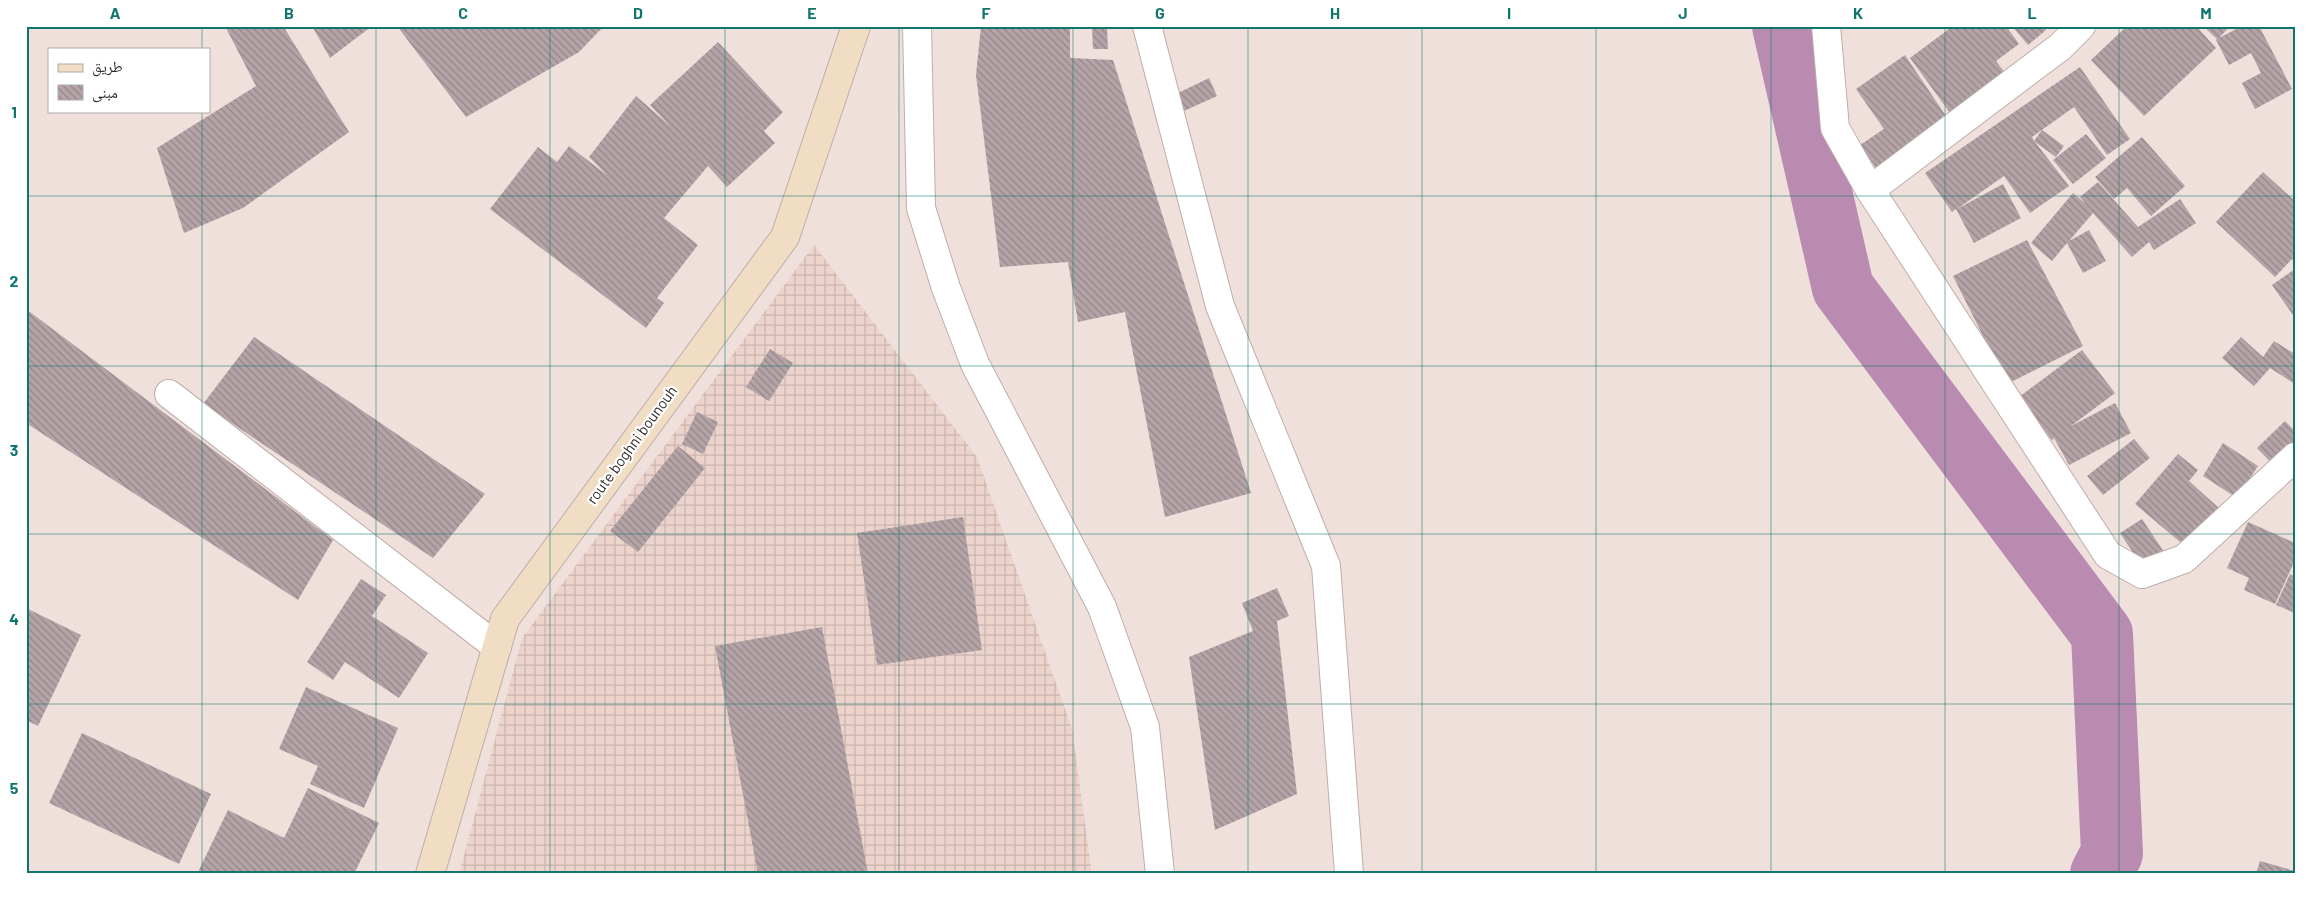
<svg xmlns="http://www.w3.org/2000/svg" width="2321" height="900" font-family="Barlow,'Noto Naskh Arabic',sans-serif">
  <defs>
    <pattern id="industrial-grid" width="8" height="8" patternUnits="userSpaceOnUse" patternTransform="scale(1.25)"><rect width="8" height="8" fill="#ecd3cc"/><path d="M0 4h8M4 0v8" fill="none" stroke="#cbb5af"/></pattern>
    <pattern id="building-back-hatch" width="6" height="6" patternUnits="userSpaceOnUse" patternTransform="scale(1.25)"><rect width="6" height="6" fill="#b4a4a7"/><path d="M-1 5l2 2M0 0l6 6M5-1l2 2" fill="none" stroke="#938688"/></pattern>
  </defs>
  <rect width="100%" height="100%" fill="#f0e0db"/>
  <path fill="url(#industrial-grid)" d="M814 245 977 457 1072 729 1092 874H459L522 638Z"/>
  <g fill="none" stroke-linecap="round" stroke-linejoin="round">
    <path stroke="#b98bb1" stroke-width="62" d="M1783 26 1843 288 2102 634 2112 853 2101 874"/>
  </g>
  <path fill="url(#building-back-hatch)" d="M225 26H283L349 132 243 208 184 233 157 148 256 86Z
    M312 26H372L330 58Z
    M397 26H604L579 52 466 117Z
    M981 26H1070V58L1113 60 1251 493 1165 517 1125 312 1078 322 1068 262 1000 267 976 75Z
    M1953 26H2006L2019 44 1996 61 2008 77 1953 117 1910 58Z
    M2012 26H2043L2046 30 2028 45Z
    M2127 26H2196L2216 48 2144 116 2091 60Z
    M2203 26H2230L2219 38 2242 26H2259L2292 89 2255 109 2242 83 2261 73 2251 53 2229 65 2216 40 2217 39Z
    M1092 28H1107L1108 49H1093Z
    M718 42 783 112 764 131 775 143 727 187 708 166 664 218 698 245 657 298 664 303 646 328 490 209 538 147 557 162 569 146 607 175 589 157 636 96 669 125 650 105Z
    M1905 55 1948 119 1876 168 1860 145 1884 129 1856 89Z
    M2080 67 2130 139 2107 155 2074 107 2032 137 2034 141 2042 130 2064 146 2056 157 2035 142 2069 186 2030 213 2004 176 1957 209 2003 184 2021 218 1974 243 1956 209 1952 212 1925 173Z
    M1209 78 1217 96 1184 111 1176 94Z
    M2086 134 2106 158 2073 184 2053 160Z
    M2142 137 2185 186 2151 216 2127 188 2114 199 2095 177Z
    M2263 172 2295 201V262L2292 259 2275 277 2216 222Z
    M2098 182 2138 227 2180 199 2196 223 2154 250 2149 242 2132 257 2093 213 2069 241 2089 230 2106 261 2083 273 2067 243 2052 261 2031 243 2073 193 2086 204 2080 197Z
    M2027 240 2083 346 2007 384 1953 276Z
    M2295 269V318L2272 285Z
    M26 309 333 540 298 600 26 423Z
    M254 337 485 494 433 558 203 404Z
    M2241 337 2263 357 2274 341 2295 354V384L2270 368 2254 386 2222 358Z
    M770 349 793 363 769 401 746 387Z
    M2082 350 2115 393 2071 426 2115 403 2131 433 2069 465 2054 438 2052 440 2019 397Z
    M697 412 718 422 703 454 682 444Z
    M2285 421 2295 431V453L2278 470 2257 448Z
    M2134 439 2150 458 2103 495 2087 476Z
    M2223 443 2258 466 2237 498 2203 476Z
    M678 446 705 468 638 552 610 531Z
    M2178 454 2198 470 2189 481 2219 508 2186 547 2135 504Z
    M963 517 982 650 877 665 857 533Z
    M2142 519 2164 552 2142 566 2120 533Z
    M2248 522 2295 543V560L2275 604 2244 590 2249 578 2227 568Z
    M2290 574 2295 577V613L2276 605Z
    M361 579 386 595 372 616 428 653 399 698 345 662 333 680 307 662Z
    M1277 588 1289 616 1277 621 1297 794 1215 830 1189 657 1253 631 1242 603Z
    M26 608 81 635 38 726 26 720Z
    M822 627 868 874H758L715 646Z
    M306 687 398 728 364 808 310 784 318 766 279 749Z
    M82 733 211 794 179 864 49 803Z
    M308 788 379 823 354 874H197L228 810 284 838Z
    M2260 861 2295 871V874H2256Z"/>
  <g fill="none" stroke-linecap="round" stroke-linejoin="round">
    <g stroke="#beaeaa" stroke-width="30">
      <path id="minor" d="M917 26 921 208 946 288 975 364 1102 607 1145 727 1160 874
        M1147 26 1220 306 1326 566 1349 874
        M1826 26 1835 128 1870 190
        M2081 26 2060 47 1870 190 2108 555 2142 574 2184 559 2295 457
        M169 394 497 647"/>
    </g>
    <g stroke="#beaeaa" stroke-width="30">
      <path id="secondary" d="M430 874 505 619 785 237 856 26"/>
    </g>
    <use href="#minor" stroke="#fff" stroke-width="28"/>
    <use href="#secondary" stroke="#f0ddc4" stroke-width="28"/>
  </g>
  <path fill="none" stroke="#0f766e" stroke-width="1" stroke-opacity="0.55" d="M202 26V49M376 26V874M550 26V874M725 26V874M899 26V874M1073 26V874M1248 26V874M1422 26V874M1596 26V874M1771 26V874M1945 26V874M2119 26V874M202 111V874M26 196H2295M26 366H2295M26 534H2295M26 704H2295"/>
  <g text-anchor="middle" stroke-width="4.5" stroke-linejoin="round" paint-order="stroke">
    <g font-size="15" fill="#322b2a" stroke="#fff">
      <text transform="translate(632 445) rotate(-54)" y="5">route boghni bounouh</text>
    </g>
  </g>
  <rect width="2321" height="900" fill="none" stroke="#ffffff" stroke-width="55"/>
  <rect x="48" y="48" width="162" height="65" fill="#ffffff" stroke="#adaaaa"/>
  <rect x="58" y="64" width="25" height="8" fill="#f0ddc4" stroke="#adaaaa"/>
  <text x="92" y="72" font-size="15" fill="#322b2a">طريق</text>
  <rect x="58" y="85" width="25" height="15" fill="url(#building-back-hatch)" stroke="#adaaaa"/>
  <text x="92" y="98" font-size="15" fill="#322b2a">مبنى</text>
  <rect x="28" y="28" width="2266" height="844" fill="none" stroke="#0f766e" stroke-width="2"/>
  <g font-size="16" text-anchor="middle" font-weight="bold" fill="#0f766e">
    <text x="115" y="19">A</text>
    <text x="289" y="19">B</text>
    <text x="463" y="19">C</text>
    <text x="638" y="19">D</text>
    <text x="812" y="19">E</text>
    <text x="986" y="19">F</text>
    <text x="1160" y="19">G</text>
    <text x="1335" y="19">H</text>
    <text x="1509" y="19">I</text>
    <text x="1683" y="19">J</text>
    <text x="1858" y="19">K</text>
    <text x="2032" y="19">L</text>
    <text x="2206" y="19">M</text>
    <text x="14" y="118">1</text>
    <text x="14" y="287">2</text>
    <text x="14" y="456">3</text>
    <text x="14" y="625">4</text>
    <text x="14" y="794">5</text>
  </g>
</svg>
